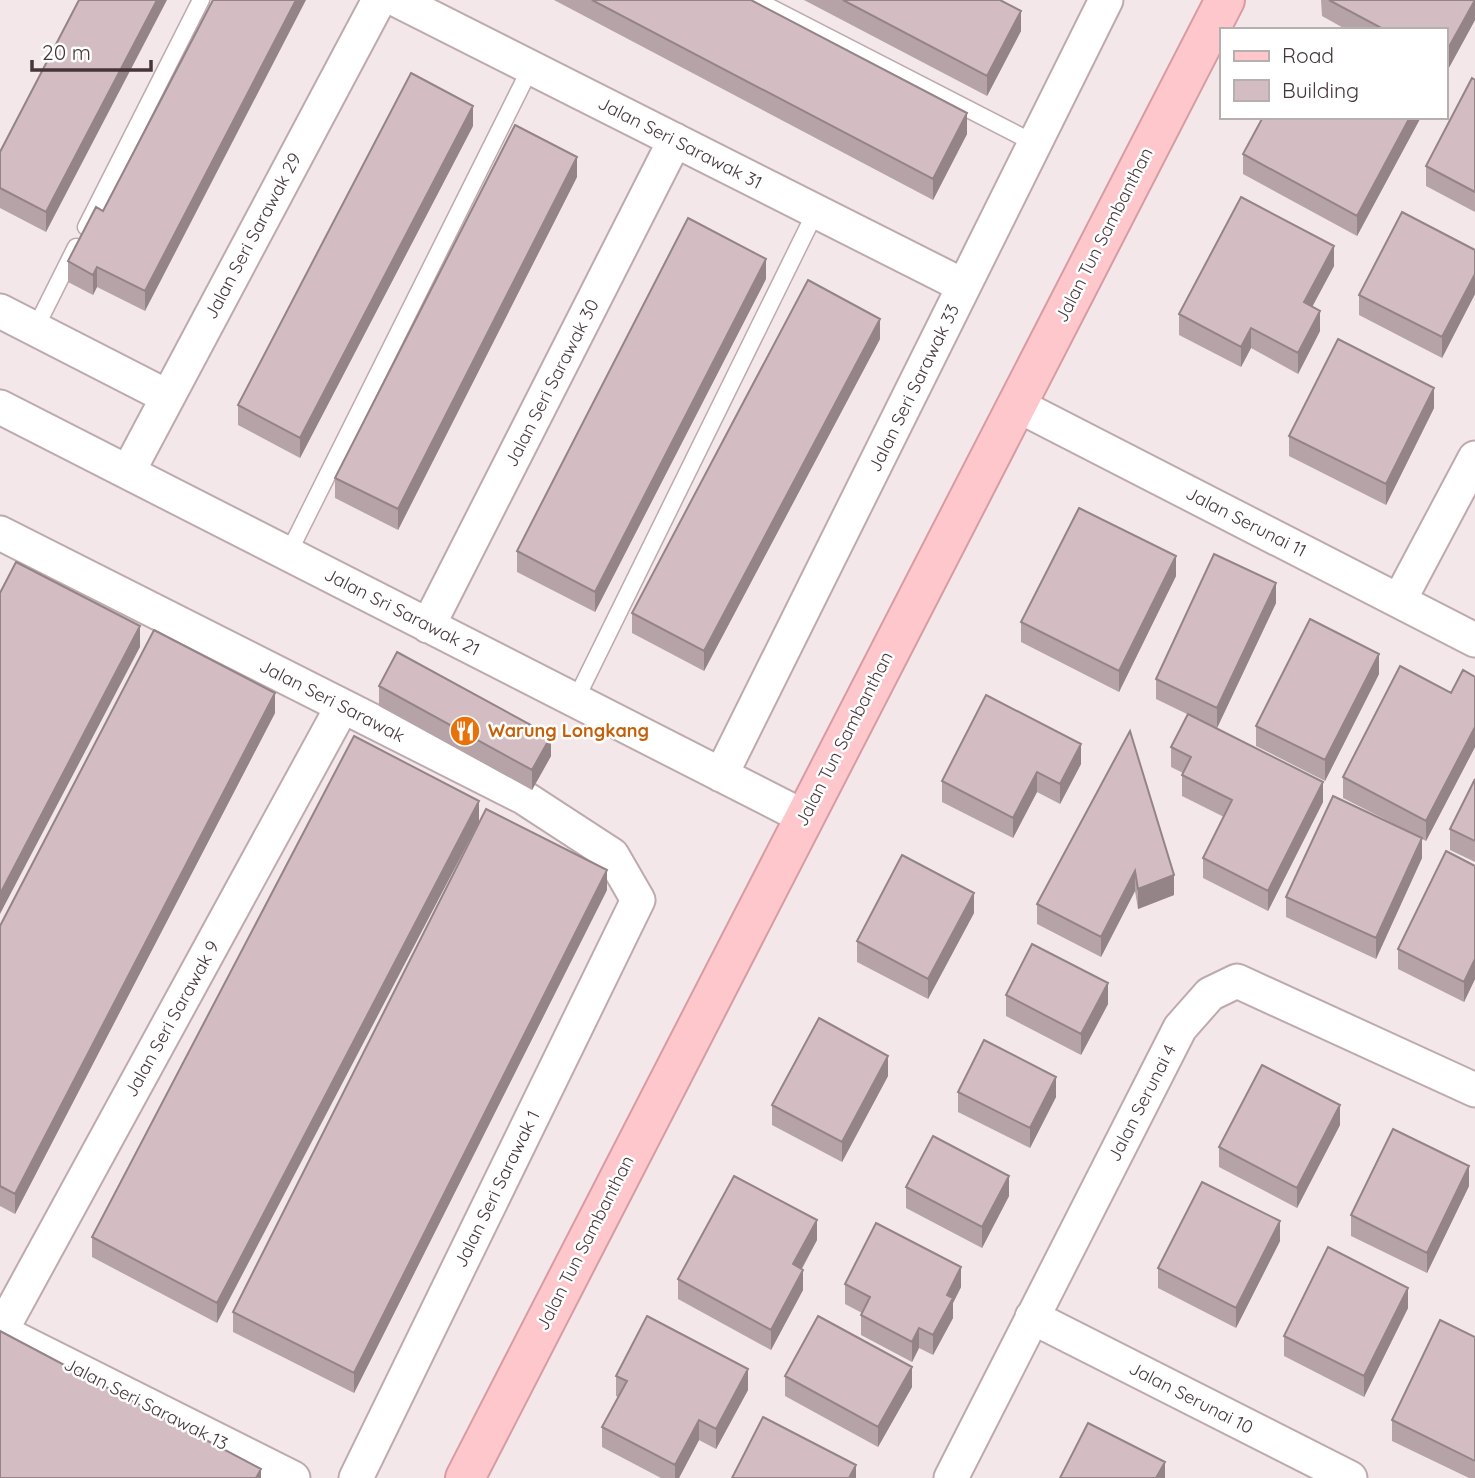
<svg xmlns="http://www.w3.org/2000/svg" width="1475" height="1478" font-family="Quicksand,sans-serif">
  <rect width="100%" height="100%" fill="#f3e7e9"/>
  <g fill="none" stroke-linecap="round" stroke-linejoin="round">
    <g stroke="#beaaad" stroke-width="19">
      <path id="lane" d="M756 0 1036 144
        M86 227 201 0
        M35 329 76 247
        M288 554 531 67
        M575 701 816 211"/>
    </g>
    <g stroke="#beaaad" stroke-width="37">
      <path id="street" d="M397 0 964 286
        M0 311 168 397
        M1017 405 1475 640
        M0 407 804 817
        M128 472 379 0
        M0 533 523 797 612 855 638 900 356 1478
        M1399 601 1475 458
        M428 626 675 140
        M721 775 1106 0
        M1032 1317 1350 1478
        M0 1331 293 1478
        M1 1331 342 707
        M951 1478 1180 1028 1210 994 1237 981 1475 1090"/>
    </g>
    <g stroke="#d79ca3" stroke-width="42">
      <path id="secondary" d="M465 1478 1225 0"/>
    </g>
    <use href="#lane" stroke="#fff" stroke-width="16"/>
    <use href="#street" stroke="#fff" stroke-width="33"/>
    <use href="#secondary" stroke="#fdc7cb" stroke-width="38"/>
  </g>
  <path fill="#b6a3a7" d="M79 0 46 232 0 208V152Z
    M213 0 145 311 97 287 93 295 68 282V261L103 211Z
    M554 0H751L967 134 933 200Z
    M804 0H1000L1021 31 987 96Z
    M1321 0H1475V20L1445 75V30H1347L1322 16Z
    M1475 80V212L1426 186V166Z
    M1263 117H1421L1357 236 1243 174V154Z
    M473 126 300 458 238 425V405Z
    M577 177 398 530 335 498V478Z
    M1475 250V294L1442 358 1359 315V295Z
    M1334 266 1312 307 1320 331 1298 374 1251 348 1241 367 1179 335V314Z
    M766 279 595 612 517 572V551Z
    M880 339 704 671 632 633V613Z
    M1434 408 1386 505 1289 456V436Z
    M1176 576 1119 692 1021 642V622Z
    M1276 603 1217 728 1323 802 1268 911 1203 878V858L1224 817 1182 796V775L1183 773 1171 767V747L1187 714 1156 699V679Z
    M1379 674 1325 781 1256 746V726Z
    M1475 677V747L1426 841 1422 839V858L1376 959 1286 917V897L1402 828 1343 798V777L1451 693Z
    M379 686 551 756 532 790 379 706Z
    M275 713 15 1214 0 1206V926Z
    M1130 731 1174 895 1138 909 1135 891 1101 957 1037 924V904Z
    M354 736 217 1323 92 1257V1237Z
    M1081 764 1060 804 1037 792 1013 838 942 802V781Z
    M1475 779V862L1450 850V829Z
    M1475 866V979L1464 1002 1398 969V949Z
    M607 890 354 1393 233 1332V1312Z
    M974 913 928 999 857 962V941Z
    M1006 995 1108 1004 1081 1055 1006 1016Z
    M888 1076 842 1162 772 1125V1105Z
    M958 1092 1056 1097 1030 1148 958 1112Z
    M1340 1125 1297 1208 1219 1167V1147Z
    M1469 1186 1427 1273 1351 1236V1215Z
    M906 1187 1009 1196 982 1248 906 1208Z
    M817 1240 802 1269 803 1290 771 1350 678 1299V1279Z
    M1280 1241 1236 1328 1158 1288V1268Z
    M845 1284 961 1287 953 1303V1318L933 1355 919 1348 912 1362 861 1335V1315L862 1313 845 1304Z
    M1408 1308 1364 1397 1284 1356V1336Z
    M1475 1337V1478H1469L1392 1441V1420Z
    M616 1376 748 1390 716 1449 699 1440 679 1478H661L602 1447V1427L618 1397 616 1396Z
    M785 1376 912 1387 878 1447 785 1396Z"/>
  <path fill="#948488" d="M157 0H167L46 232V212Z
    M296 0H306L145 311V291Z
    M1475 0V20L1445 75V54Z
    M1021 11V31L987 96V76Z
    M473 106V126L300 458V438Z
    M967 113V134L933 200V179Z
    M1410 117H1421L1357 236V216Z
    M577 157V177L398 530V509Z
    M1334 246V266L1304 322V302Z
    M766 259V279L595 612V592Z
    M97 267V287L93 295V275Z
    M1475 274V294L1442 358V337Z
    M1320 311V331L1298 374V353Z
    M880 319V339L704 671V651Z
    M1251 328V348L1241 367V347Z
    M1434 388V408L1386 505V484Z
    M1176 556V576L1119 692V671Z
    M1276 583V603L1217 728V708Z
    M140 626V647L0 914V894Z
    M1379 654V674L1325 781V760Z
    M275 693V713L15 1214V1194Z
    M1475 727V747L1426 841V821Z
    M551 736V756L532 790V770Z
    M1081 744V764L1060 804V784Z
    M1037 772V792L1013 838V818Z
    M1323 782V802L1268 911V891Z
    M479 801V822L217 1323V1303Z
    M1422 838V858L1376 959V938Z
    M607 870V890L354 1393V1373Z
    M1135 871V891L1101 957V937Z
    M1174 875V895L1138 909V889Z
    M974 893V913L928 999V979Z
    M1475 959V979L1464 1002V982Z
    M1108 983V1004L1081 1055V1034Z
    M888 1056V1076L842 1162V1142Z
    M1056 1077V1097L1030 1148V1128Z
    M1340 1105V1125L1297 1208V1188Z
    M1469 1166V1186L1427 1273V1253Z
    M1009 1176V1196L982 1248V1227Z
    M817 1220V1240L793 1284V1264Z
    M1280 1221V1241L1236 1328V1308Z
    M961 1267V1287L953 1303V1318L933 1355V1335L947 1295Z
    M803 1270V1290L771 1350V1330Z
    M1408 1288V1308L1364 1397V1376Z
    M919 1328V1348L912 1362V1342Z
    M912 1367V1387L878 1447V1427Z
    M748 1369V1390L716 1449V1429Z
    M699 1420V1440L679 1478H675V1465Z
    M1165 1462V1478H1156Z
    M856 1465V1478H849Z
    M261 1469V1478H256Z"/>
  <path fill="#d4bdc2" stroke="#948488" stroke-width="2" d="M79 0H157L46 212 0 188V152Z
    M213 0H296L145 291 97 267 93 275 68 261 96 207 103 211Z
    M592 0H751L967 113 933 179Z
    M843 0H1000L1021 11 987 76Z
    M1329 0H1475L1445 54V30H1385Z
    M411 73 473 106 300 438 238 405Z
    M1472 78 1475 80V192L1426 166Z
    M1263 117H1410L1357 216 1243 154Z
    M515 125 577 157 398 509 335 478Z
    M1241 197 1334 246 1304 302 1320 311 1298 353 1251 328 1241 347 1179 314Z
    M1402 212 1475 250V274L1442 337 1359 295Z
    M688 218 766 259 595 592 517 551Z
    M808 280 880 319 704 651 632 613Z
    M1338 339 1434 388 1386 484 1289 436Z
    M1079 508 1176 556 1119 671 1021 622Z
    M1214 554 1276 583 1217 708 1156 679Z
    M16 562 140 626 0 894V593Z
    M1310 619 1379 654 1325 760 1256 726Z
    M154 630 275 693 15 1194 0 1186V926Z
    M397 652 551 736 532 770 379 686Z
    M1400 666 1451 693 1463 670 1475 677V727L1426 821 1343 777Z
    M986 695 1081 744 1060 784 1037 772 1013 818 942 781Z
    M1188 714 1323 782 1268 891 1203 858 1232 800 1182 775 1191 757 1171 747Z
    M1130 731 1174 875 1138 889 1135 871 1101 937 1037 904Z
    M354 736 479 801 217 1303 92 1237Z
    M1475 779V841L1450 829Z
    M1333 796 1422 838 1376 938 1286 897Z
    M486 809 607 870 354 1373 233 1312Z
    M1446 851 1475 866V959L1464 982 1398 949Z
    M902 855 974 893 928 979 857 941Z
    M1032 944 1108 983 1081 1034 1006 995Z
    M819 1018 888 1056 842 1142 772 1105Z
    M984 1040 1056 1077 1030 1128 958 1092Z
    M1262 1065 1340 1105 1297 1188 1219 1147Z
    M1393 1129 1469 1166 1427 1253 1351 1215Z
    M933 1136 1009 1176 982 1227 906 1187Z
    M734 1176 817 1220 793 1264 803 1270 771 1330 678 1279Z
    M1202 1182 1280 1221 1236 1308 1158 1268Z
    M876 1223 961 1267 947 1295 953 1298 933 1335 919 1328 912 1342 861 1315 870 1297 845 1284Z
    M1328 1247 1408 1288 1364 1376 1284 1336Z
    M647 1316 748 1369 716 1429 699 1420 675 1465 602 1427 627 1381 616 1376Z
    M818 1316 912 1367 878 1427 785 1376Z
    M1440 1320 1475 1337V1461L1392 1420Z
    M0 1331 261 1469 256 1478H0Z
    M763 1417 856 1465 849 1478H732Z
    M1088 1423 1165 1462 1156 1478H1060Z"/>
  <defs>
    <g id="restaurant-disc" transform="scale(1.575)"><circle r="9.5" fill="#e8710a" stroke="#fff"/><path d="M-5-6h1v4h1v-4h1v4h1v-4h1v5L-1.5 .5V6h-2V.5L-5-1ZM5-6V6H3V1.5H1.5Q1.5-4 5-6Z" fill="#fff"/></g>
  </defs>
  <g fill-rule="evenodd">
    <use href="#restaurant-disc" x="465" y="731"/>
  </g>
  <g text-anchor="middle" stroke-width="5" stroke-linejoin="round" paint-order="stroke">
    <g font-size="18" fill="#46363a" stroke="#fff">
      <text transform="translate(680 143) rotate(27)" y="6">Jalan Seri Sarawak 31</text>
      <text transform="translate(1104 235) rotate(-63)" y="6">Jalan Tun Sambanthan</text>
      <text transform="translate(253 236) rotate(-62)" y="6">Jalan Seri Sarawak 29</text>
      <text transform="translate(552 383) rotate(-63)" y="6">Jalan Seri Sarawak 30</text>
      <text transform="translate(914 388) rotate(-64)" y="6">Jalan Seri Sarawak 33</text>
      <text transform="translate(1246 522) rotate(27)" y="6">Jalan Serunai 11</text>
      <text transform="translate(402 612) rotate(27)" y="6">Jalan Sri Sarawak 21</text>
      <text transform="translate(332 701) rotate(27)" y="6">Jalan Seri Sarawak</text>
      <text transform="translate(844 739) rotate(-63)" y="6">Jalan Tun Sambanthan</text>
      <text transform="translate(172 1019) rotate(-61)" y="6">Jalan Seri Sarawak 9</text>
      <text transform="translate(1142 1103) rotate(-63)" y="6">Jalan Serunai 4</text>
      <text transform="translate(497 1189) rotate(-64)" y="6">Jalan Seri Sarawak 1</text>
      <text transform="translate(585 1243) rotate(-63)" y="6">Jalan Tun Sambanthan</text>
      <text transform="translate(1191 1398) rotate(27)" y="6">Jalan Serunai 10</text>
      <text transform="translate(146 1404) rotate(27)" y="6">Jalan Seri Sarawak 13</text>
    </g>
    <g font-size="18" font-weight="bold" fill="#c56008" stroke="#fff" text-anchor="start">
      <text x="488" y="737">Warung Longkang</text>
    </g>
  </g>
  <rect x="1220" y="28" width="228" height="91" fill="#ffffff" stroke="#b5afb0" stroke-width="2"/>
  <rect x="1234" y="51" width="35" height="10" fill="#fdc7cb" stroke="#b5afb0" stroke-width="2"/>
  <text x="1282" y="63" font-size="21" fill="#46363a">Road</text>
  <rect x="1234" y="80" width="35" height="21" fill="#d4bdc2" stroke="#b5afb0" stroke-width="2"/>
  <text x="1282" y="98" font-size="21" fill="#46363a">Building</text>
  <path d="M32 60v10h119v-10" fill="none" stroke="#46363a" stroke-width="3.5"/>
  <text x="42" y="60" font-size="21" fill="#46363a" stroke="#ffffff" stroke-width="5" paint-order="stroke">20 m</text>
</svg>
